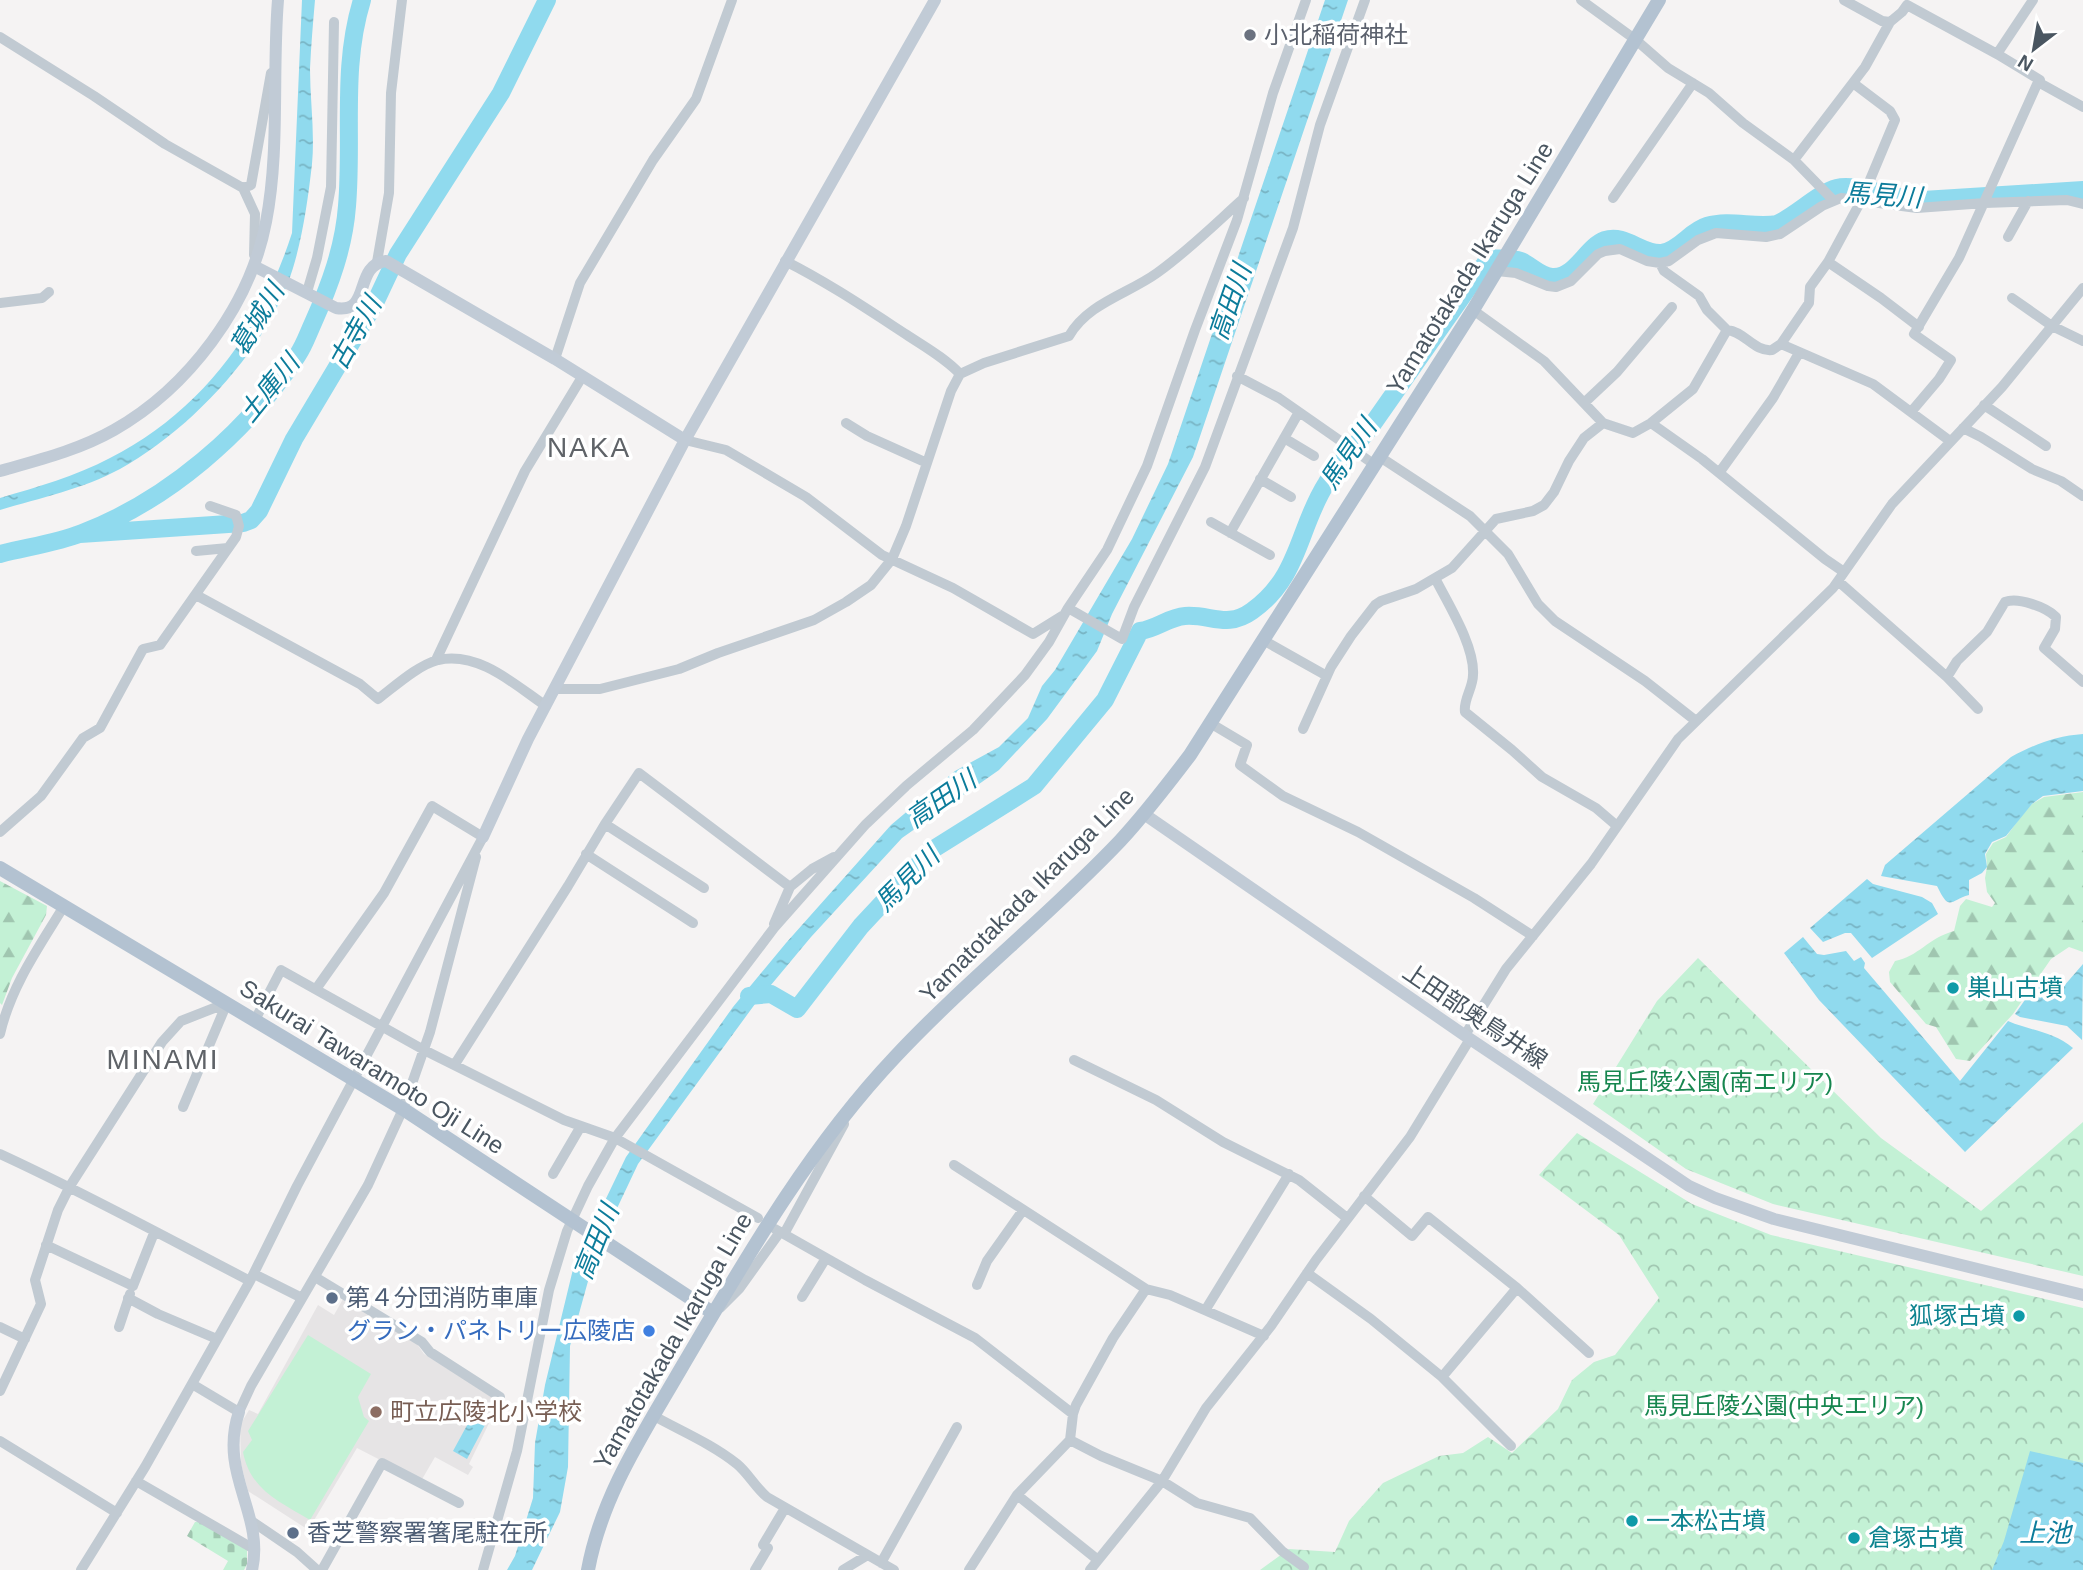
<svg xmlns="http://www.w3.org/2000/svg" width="2083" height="1570" font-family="Arial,'Noto Sans JP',sans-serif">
  <defs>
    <pattern id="forest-firs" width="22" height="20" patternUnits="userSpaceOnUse" patternTransform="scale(1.75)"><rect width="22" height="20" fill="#c3f1d5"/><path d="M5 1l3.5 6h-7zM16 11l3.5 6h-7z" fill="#a0c6b0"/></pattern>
    <pattern id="cemetery-stones" width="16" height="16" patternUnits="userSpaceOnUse" patternTransform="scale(1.75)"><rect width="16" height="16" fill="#c3f1d5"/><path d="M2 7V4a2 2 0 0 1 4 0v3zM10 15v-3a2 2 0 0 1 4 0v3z" fill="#a0c6b0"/></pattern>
    <pattern id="park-crowns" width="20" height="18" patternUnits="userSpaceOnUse" patternTransform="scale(1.75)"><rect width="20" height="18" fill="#c3f1d5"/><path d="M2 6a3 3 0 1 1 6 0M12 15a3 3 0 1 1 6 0" fill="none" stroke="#a0c6b0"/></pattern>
    <pattern id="water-ripples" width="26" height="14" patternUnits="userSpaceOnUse" patternTransform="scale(1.75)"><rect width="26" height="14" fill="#90daee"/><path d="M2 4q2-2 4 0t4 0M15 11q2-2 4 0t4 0" fill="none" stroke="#78b4c4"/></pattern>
  </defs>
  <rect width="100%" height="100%" fill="#f5f3f3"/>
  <path fill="#e6e4e5" d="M343 1299 417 1344 424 1354 495 1399 496 1409 469 1464 473 1467 468 1475 435 1457 421 1481 357 1448 310 1527 307 1529 248 1491 241 1464 240 1425 249 1410 258 1414 318 1305 334 1315Z"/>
  <path fill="#c3f1d5" d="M308 1335 371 1374 358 1397 364 1417 369 1421 310 1520C280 1502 250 1490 243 1452L252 1440 248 1431Z"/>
  <path fill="url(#forest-firs)" d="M2083 792V952L2069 947 2051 959 2013 1014 1970 1061 1956 1059 1936 1027 1926 1024 1890 982 1889 972 1895 961C1918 957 1928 938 1954 931L1960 906 1966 899 1992 907 1995 903 1987 892 1985 878 1987 867 1986 854 1993 843 2006 837 2022 815 2032 804 2044 797Z
    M0 881 47 906 46 915 12 978 2 1005 0 1003Z"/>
  <path fill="url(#cemetery-stones)" d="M195 1522H202L247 1548V1564L244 1570H223L228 1561 187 1536Z"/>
  <path fill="url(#park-crowns)" d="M1698 958 1881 1138 1981 1211 2083 1122V1276L1773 1204 1686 1169 1593 1104 1657 1001Z
    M1577 1133 1692 1204 1771 1235 2083 1308V1570H1260L1289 1549 1335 1552 1349 1521 1383 1483 1439 1456 1463 1453 1488 1437 1512 1453 1558 1409 1572 1380 1594 1362 1615 1355 1659 1298 1619 1235 1539 1175Z"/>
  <path fill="url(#water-ripples)" d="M302 0H315C313 23 311 46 310 69 310 100 315 133 312 164 308 199 303 235 293 268 269 347 191 430 120 469 83 489 40 498 0 510V498C37 487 76 476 110 458 202 411 261 330 292 233Z
    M1325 0H1348L1193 457 1112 614 1097 651 1047 719 999 770 902 838 811 937 755 1004 638 1164 611 1221 590 1274 570 1346 568 1467 560 1512 532 1570H507L515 1556 533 1498 535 1443 545 1385 574 1265 626 1157 733 1007 786 943 891 825 955 771 999 747 1028 718 1042 686 1055 670 1132 539 1168 464Z
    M2083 734V791L2043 796 2032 804 2006 836 1992 842 1985 854 1987 867 1982 873 1969 880V895C1950 900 1950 913 1937 886L1881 876 1885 865 2011 757C2035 744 2056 736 2083 734Z
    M1867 879 1873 884 1922 897 1932 903 1938 914 1872 958 1851 933H1845L1823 942 1810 928Z
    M1803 937 1817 954 1824 955 1846 951 1854 961 1861 957 1865 963 1864 968 1960 1081 2008 1021C2031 1031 2053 1031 2073 1048L1965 1152 1819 1000 1784 953Z
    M2083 964 2082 1040 2067 1026 2020 1017 2015 1014 2039 980 2057 994Z
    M471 1418 485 1425 467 1459 453 1451Z
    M2030 1451 2083 1463V1570H1992L2004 1541Z"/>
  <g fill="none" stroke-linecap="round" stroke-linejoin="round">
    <path stroke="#90daee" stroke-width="18" d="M80 534 243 523 251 520 259 511 294 439 374 305 398 254 501 93 547 0
      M0 554C27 547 57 543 82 533 167 501 247 432 297 356 304 346 308 334 313 323 330 285 344 247 347 206 353 136 341 68 362 0
      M749 996 771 994 797 1009 861 926 932 850 1034 786 1105 700 1140 631C1156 629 1169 617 1185 616 1211 614 1227 629 1252 611 1300 577 1298 528 1326 484 1339 462 1357 445 1372 425 1411 370 1450 314 1489 258 1498 259 1512 258 1521 261 1532 266 1542 278 1554 277 1576 277 1586 247 1605 240 1625 233 1642 255 1662 253 1680 250 1690 231 1707 226 1730 219 1754 228 1777 224 1797 215 1818 193 1837 188 1857 183 1898 200 1923 200L2083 190"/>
    <path stroke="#c1cad2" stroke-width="10" d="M1581 0 1636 40 1668 68 1709 93 1743 123 1794 160 1833 200
      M1844 0 1882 21 1890 22 1902 12 1907 5 1997 54 2040 80 2038 82 2083 107
      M0 37 94 96 165 144 243 188 255 214 254 255
      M1997 54 2033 0
      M1794 160 1865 67 1890 22
      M243 188 251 185 271 73
      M1613 198 1693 83
      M2008 237 2028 201
      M785 261C827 282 867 309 907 335 925 347 945 358 960 374
      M377 262 389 193 391 93 402 0
      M1828 262 1881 298 1919 327
      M1660 263 1664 271 1699 296 1707 310 1727 330
      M1497 271 1516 273 1548 286 1556 287 1571 281 1598 254 1605 251 1620 249 1647 261 1660 263 1669 261 1698 240 1716 233 1766 237 1780 234 1822 206 1841 198 1917 208 1985 203 2067 200 2083 204
      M307 292 317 258 331 187 334 22
      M2012 298 2052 326 2083 341
      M0 303 42 298 49 292
      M1473 310 1544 361 1603 423 1633 433 1651 423 1693 389 1727 330C1744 331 1754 352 1772 350L1781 344 1809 303 1810 287 1828 262 1862 199 1895 120 1890 111 1853 83
      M1781 344 1873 384 1950 441
      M555 359 580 283 653 160 696 99 732 0
      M1237 376 1279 398 1375 465
      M1584 403 1617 372 1672 307
      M1984 405 2046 446
      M1911 412 1939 379 1951 360 1914 334 1959 258 2038 82
      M846 423 867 436 927 463
      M1651 423 1702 459 1825 559 1844 572
      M1963 428 1981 437 2032 469 2061 481 2083 496
      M1284 438 1314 456
      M685 440 726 450 806 497 882 555 953 588 1033 634 1062 616
      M1380 457 1470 516 1508 554 1538 604 1555 621 1645 681 1696 721
      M1719 473 1773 398 1799 353
      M1260 479 1291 497
      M1211 522 1270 555
      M1230 533 1299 412
      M196 551 228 548
      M1435 578C1448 604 1475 646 1473 675 1473 688 1463 700 1465 712L1512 750 1542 777 1596 808 1617 826
      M1838 581 1947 677 1978 709
      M196 595 360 684 378 699C394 687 418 665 438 660 479 651 515 685 546 706
      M1068 608 1122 639 1134 607 1205 467 1293 228 1320 125 1365 0
      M1263 640 1327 676
      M436 660 525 471 582 377
      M1947 677 1957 661 1987 632 2005 602C2018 597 2046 607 2056 617L2055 629 2044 648 2083 682
      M556 689H600L679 669 718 653 814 620 846 602 871 585 892 559 906 526 951 391 960 374 984 363 1069 336C1088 303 1128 294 1157 273 1188 251 1216 223 1244 198
      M1210 723 1247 745 1240 765 1283 796 1358 832 1474 898 1533 936
      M1303 729 1331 667 1351 636 1375 605 1381 601 1416 589 1452 568 1496 519 1533 511 1544 505 1554 492 1569 461 1584 438 1603 423
      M605 824 704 888
      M0 832 41 796 83 738 100 728 143 649 160 645 236 537 239 526 236 515 210 506
      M586 854 693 923
      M774 924 790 887
      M316 989 384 893 432 806 483 837
      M255 1020 281 970 424 1050 564 1120 615 1138 758 1218
      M0 1034C11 986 39 947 64 906
      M1465 1035 1506 969 1591 864 1678 739 1833 588 1892 504 2002 387 2083 288
      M1074 1060 1156 1100 1223 1142 1299 1180 1347 1218
      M455 1064 568 886 605 824 639 773 790 887 812 869 834 857
      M183 1107 227 1003
      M0 1154C85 1193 167 1238 250 1281
      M954 1165 1146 1289 1170 1295 1264 1336
      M553 1174 581 1126
      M1364 1196 1412 1236 1428 1217 1517 1288 1589 1353
      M775 1229 865 1280 975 1338 1073 1414
      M784 1234 844 1124
      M46 1245 133 1286 154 1233
      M1307 1273 1371 1319 1442 1377 1511 1446
      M254 1274 302 1298
      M315 1277 422 1342 430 1352 500 1397
      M977 1285 987 1261 1023 1210
      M802 1297 826 1258
      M128 1298 158 1314 217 1339
      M720 1308 739 1289 780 1232
      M1206 1309 1289 1174
      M0 1327 25 1339
      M119 1327 130 1294
      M1442 1377 1517 1288
      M192 1384 239 1412 251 1386 368 1185 403 1109 430 1032 476 857
      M0 1391 41 1304 35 1280 58 1210 70 1186 162 1042 181 1021 227 1003
      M654 1416C681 1431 712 1444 737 1464 748 1473 755 1487 767 1497L894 1570
      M1070 1440 1101 1456 1162 1481 1197 1503 1250 1518 1282 1551 1304 1567
      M0 1441 117 1513
      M136 1481 254 1549
      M1017 1495 1098 1560
      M250 1520 297 1552 317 1570
      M881 1563 957 1427
      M81 1570 145 1467 250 1281 297 1186 483 837
      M322 1570 382 1463 459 1503
      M483 1570 517 1451 549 1290 567 1231 588 1186 615 1138 774 928 866 824 906 786 973 730 1025 675 1049 642 1068 608 1107 550 1147 466 1195 330 1237 220 1273 93 1306 0
      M755 1570 768 1548 763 1545 785 1508
      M843 1570 866 1556
      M969 1570 1017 1495 1070 1440 1073 1414 1076 1405 1113 1338 1146 1289
      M1090 1570 1162 1481 1206 1408 1271 1326 1316 1260 1410 1137 1470 1039"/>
    <path stroke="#c1cbd6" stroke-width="12" d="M254 266 336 308C372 314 353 265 386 261L555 359 685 440
      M0 471C39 460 79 450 114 430 188 388 250 306 266 222 280 150 272 73 278 0
      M1144 814 1470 1039 1689 1186 1715 1198 1774 1219 2083 1295
      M483 837 528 739 685 440 935 0
      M239 1412C218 1474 265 1514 252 1570"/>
    <path stroke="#b3c2d1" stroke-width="14" d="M0 868 403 1109 713 1313
      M588 1570C602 1494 645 1431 683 1365 746 1258 809 1148 895 1057 966 981 1049 916 1120 841 1145 814 1168 784 1190 755L1473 310 1659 0"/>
  </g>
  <circle fill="#6b7280" stroke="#fff" stroke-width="2.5" cx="1250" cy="35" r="7"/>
  <g fill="#0f9aa8" stroke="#fff" stroke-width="2.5">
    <circle cx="1953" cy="988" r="7"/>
    <circle cx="2019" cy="1316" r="7"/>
    <circle cx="1632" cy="1521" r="7"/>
    <circle cx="1854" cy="1538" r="7"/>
  </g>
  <g fill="#5c6f8a" stroke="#fff" stroke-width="2.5">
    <circle cx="332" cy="1298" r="7"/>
    <circle cx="293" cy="1533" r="7"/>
  </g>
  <circle fill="#3f7fe0" stroke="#fff" stroke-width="2.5" cx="649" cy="1331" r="7"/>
  <circle fill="#8d6e63" stroke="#fff" stroke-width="2.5" cx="376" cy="1412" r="7"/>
  <g text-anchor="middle" stroke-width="7" stroke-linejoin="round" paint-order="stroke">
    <g font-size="24" fill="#5b616d" stroke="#fff" text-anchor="start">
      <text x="1264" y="43">小北稲荷神社</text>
    </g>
    <g font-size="24" fill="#4a5661" stroke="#fff">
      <text transform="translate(1470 268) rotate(-58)" y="8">Yamatotakada Ikaruga Line</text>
      <text transform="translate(1027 895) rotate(-45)" y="8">Yamatotakada Ikaruga Line</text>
      <text transform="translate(1475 1016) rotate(34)" y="8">上田部奥鳥井線</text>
      <text transform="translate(372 1067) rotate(32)" y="8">Sakurai Tawaramoto Oji Line</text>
      <text transform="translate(673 1341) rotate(-60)" y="8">Yamatotakada Ikaruga Line</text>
    </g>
    <g font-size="24" fill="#0d838f" stroke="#fff" text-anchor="start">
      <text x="1967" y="996">巣山古墳</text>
      <text x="2005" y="1324" text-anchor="end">狐塚古墳</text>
      <text x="1646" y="1529">一本松古墳</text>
      <text x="1868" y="1546">倉塚古墳</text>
    </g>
    <g font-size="24" fill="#17864f" stroke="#fff">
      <text x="1705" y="1090">馬見丘陵公園(南エリア)</text>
      <text x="1784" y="1414">馬見丘陵公園(中央エリア)</text>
    </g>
    <g font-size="24" fill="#4e5e75" stroke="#fff" text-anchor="start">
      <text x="346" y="1306">第４分団消防車庫</text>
      <text x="307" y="1541">香芝警察署箸尾駐在所</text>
    </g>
    <g font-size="24" fill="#366cbe" stroke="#fff" text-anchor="end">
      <text x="635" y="1339">グラン・パネトリー広陵店</text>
    </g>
    <g font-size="24" fill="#785e54" stroke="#fff" text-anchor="start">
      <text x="390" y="1420">町立広陵北小学校</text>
    </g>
    <g font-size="26" font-style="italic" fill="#0c7c9b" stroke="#fff">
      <text transform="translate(1883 195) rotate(4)" y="9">馬見川</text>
      <text transform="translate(1230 302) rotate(-71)" y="9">高田川</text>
      <text transform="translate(257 319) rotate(-59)" y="9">葛城川</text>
      <text transform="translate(355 333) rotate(-61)" y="9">古寺川</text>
      <text transform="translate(269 388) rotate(-51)" y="9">土庫川</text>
      <text transform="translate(1348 454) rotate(-56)" y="9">馬見川</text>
      <text transform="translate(941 799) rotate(-35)" y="9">高田川</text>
      <text transform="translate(907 879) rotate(-45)" y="9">馬見川</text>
      <text transform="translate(596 1242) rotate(-68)" y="9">高田川</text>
      <text x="2045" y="1542">上池</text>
    </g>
    <g font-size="28" letter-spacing="2" fill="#5f6368" stroke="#fff">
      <text x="589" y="457">NAKA</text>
      <text x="163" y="1069">MINAMI</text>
    </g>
  </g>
  <g transform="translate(2034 49) rotate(211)" stroke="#ffffff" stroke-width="5" paint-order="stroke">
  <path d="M0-5L12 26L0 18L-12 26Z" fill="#4a5661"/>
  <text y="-10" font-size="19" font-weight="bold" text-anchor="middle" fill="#4a5661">N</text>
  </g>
</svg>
